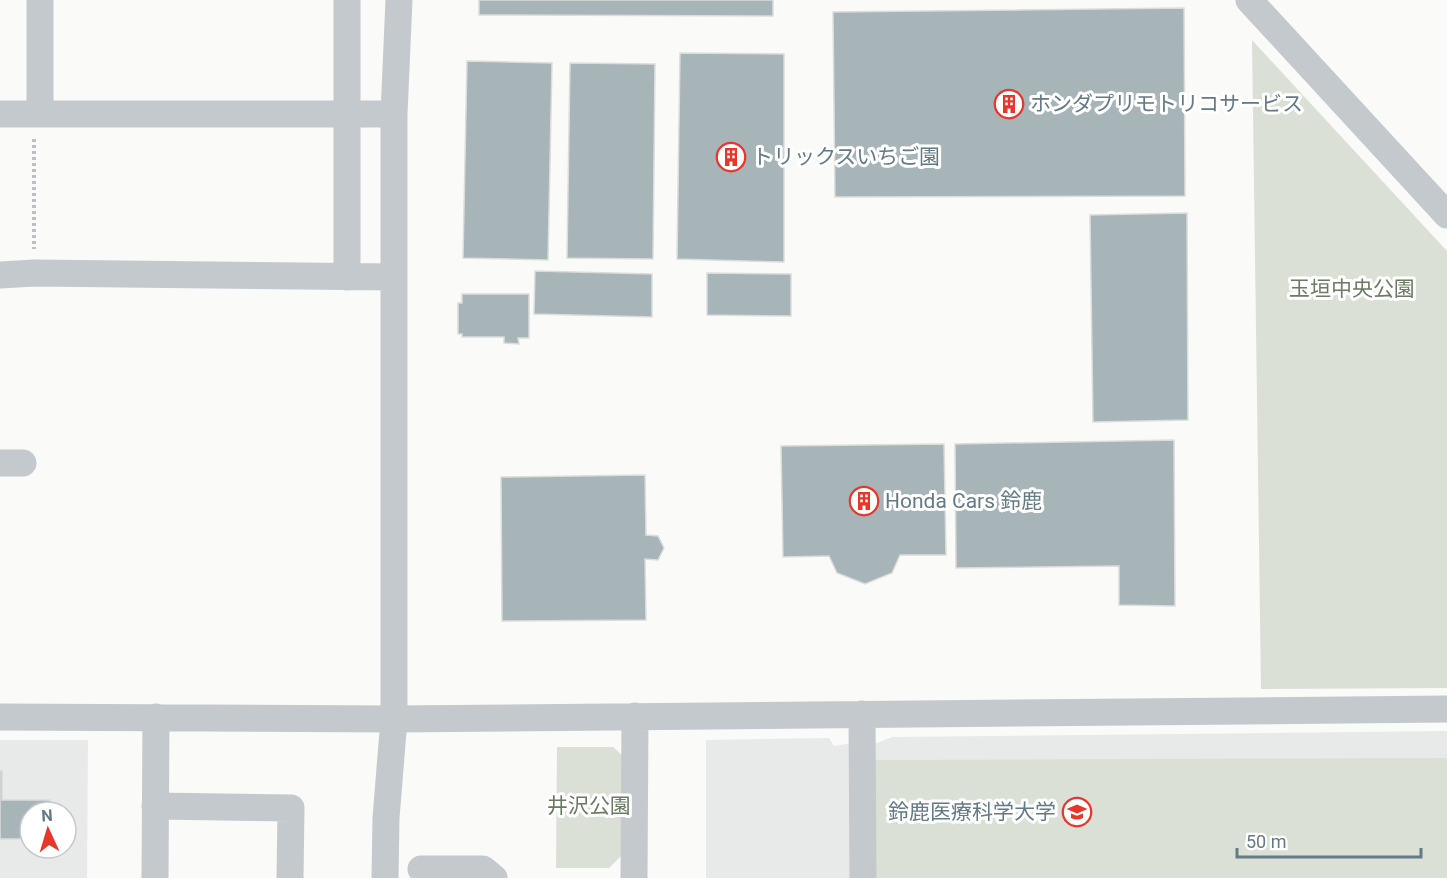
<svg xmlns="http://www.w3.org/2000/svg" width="1447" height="878" font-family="Roboto,'Noto Sans JP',sans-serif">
  <rect width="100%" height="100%" fill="#fafaf8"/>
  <path fill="#e8eae9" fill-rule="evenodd" d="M1447 731V878H706V740L829 738 834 746 846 744 877 743 892 737Z
    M0 740H88L87 878H0ZM30 812H66V848H30Z"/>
  <path fill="#dbe0d7" d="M1252 40 1447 251V688L1261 689Z
    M557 747H613L623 756 621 856 609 868H556Z
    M1447 758V878H874L873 760Z"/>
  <path fill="#a7b4b8" stroke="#dcdcda" stroke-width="1.5" d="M479 0H773V16L479 15Z
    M1184 8 1185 196 835 197 833 12Z
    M680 53 784 54V262L677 259Z
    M467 61 552 63 548 260 463 258Z
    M570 63 655 64 653 259 567 258Z
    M1187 213 1188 420 1093 422 1090 215Z
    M535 271 652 274V317L534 314Z
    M707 273 791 274V316L707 315Z
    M462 294H529V338H518L519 344 504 343V337H462V334H458V303H462Z
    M1174 440 1175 606 1119 605V566L956 568 955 444Z
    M944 444 946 555H900L892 573 865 584 837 573 829 556 783 557 781 446Z
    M645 475 646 535 658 536 664 548 658 560 645 559 646 620 502 621 501 477Z
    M0 771H2V800H50V812H30V839H0Z"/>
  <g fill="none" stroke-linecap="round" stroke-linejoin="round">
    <path stroke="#bbc0c2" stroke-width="4" stroke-dasharray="3 3" stroke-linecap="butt" d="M34 139V249"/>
    <path stroke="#c3c9cc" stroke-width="27" d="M40 0V114
      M1249 0 1447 215
      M0 114H394
      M0 275 34 273 394 277
      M347 277V0
      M0 463H23
      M862 714 863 878
      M0 717 394 719 1447 709
      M155 806 291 808 290 878
      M421 869H483L494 878
      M155 878 156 717
      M385 878 386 818 394 719V114L399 0
      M634 878 635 716"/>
  </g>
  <defs>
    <g id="building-ring" transform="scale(1.5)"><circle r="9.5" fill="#fff" stroke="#ea3628" stroke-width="1.5"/><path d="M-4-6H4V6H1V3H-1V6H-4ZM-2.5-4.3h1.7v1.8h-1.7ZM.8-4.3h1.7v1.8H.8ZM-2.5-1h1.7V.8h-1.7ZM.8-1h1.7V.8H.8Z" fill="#ea3628"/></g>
    <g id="university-ring" transform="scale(1.5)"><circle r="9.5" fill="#fff" stroke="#ea3628" stroke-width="1.5"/><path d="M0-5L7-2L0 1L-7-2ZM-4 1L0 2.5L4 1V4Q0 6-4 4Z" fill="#ea3628"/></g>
  </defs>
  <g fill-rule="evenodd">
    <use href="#building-ring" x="1009" y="104"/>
    <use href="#building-ring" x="731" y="157"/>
    <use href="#building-ring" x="864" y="501"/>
    <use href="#university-ring" x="1077" y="812"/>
  </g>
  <g text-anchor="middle" stroke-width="6" stroke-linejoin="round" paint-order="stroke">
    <g font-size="21" fill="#647a84" stroke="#fff" text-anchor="start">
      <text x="1030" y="111">ホンダプリモトリコサービス</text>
      <text x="752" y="164">トリックスいちご園</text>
      <text x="885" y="508">Honda Cars 鈴鹿</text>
      <text x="1056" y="819" text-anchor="end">鈴鹿医療科学大学</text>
    </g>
    <g font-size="21" fill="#6b7b63" stroke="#fff">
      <text x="1352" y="296">玉垣中央公園</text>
      <text x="589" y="813">井沢公園</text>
    </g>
  </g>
  <g transform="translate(48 830) rotate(356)"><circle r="28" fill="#ffffff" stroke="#c1cace" stroke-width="1.5"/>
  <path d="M0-4.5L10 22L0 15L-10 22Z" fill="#ea3628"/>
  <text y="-9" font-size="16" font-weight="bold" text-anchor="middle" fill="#647a84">N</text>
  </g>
  <path d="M1237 848v9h184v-9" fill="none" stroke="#647a84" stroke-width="3"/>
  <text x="1246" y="848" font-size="18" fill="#647a84" stroke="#ffffff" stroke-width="4.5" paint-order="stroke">50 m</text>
</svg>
